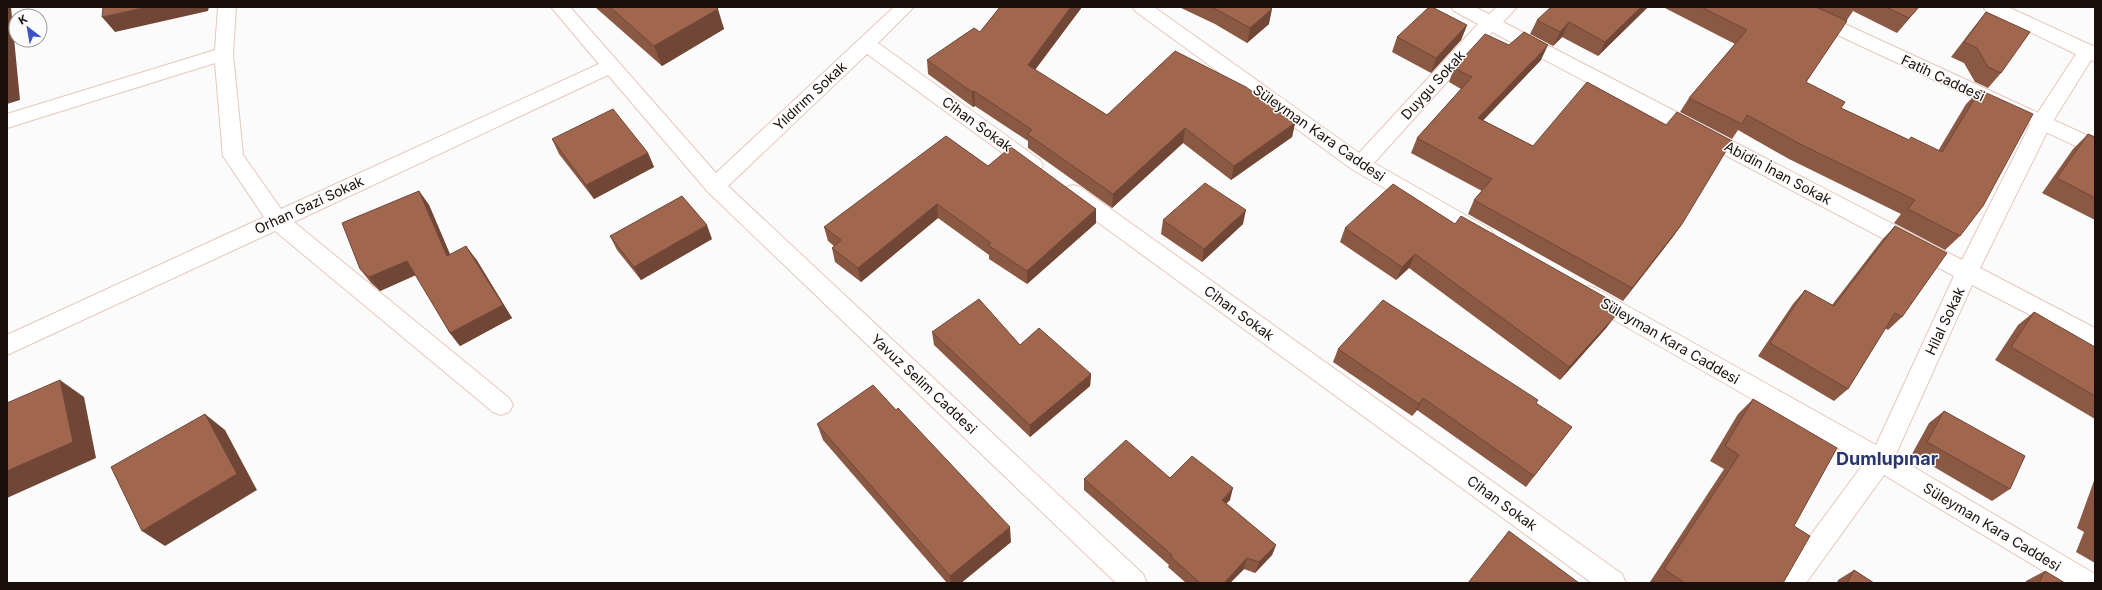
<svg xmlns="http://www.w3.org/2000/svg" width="2102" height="590" font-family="Inter,sans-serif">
  <rect width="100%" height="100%" fill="#fbfbfb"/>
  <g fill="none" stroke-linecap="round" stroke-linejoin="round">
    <g stroke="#e7c7ba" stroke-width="2">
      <path id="street" d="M218 7H236L233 54 243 155 281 209 599 64 551 7H570L716 173 894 7H914L878 43 1040 160 1043 165 1040 170 1033 173 1026 170 867 54 728 186 1143 574 1147 583H1116L708 192 608 75 294 222 509 398 513 405 509 412 501 415 493 412 275 231 7 355V335L264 217 223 156 215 63 7 128V114L215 50Z
        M1132 7H1154L1359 153 1478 24 1454 11 1451 7H1475L1489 14 1497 7H1517L1503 22 1962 260 2031 123 2076 54 1986 11 1983 7H2008L2095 47V62L2091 60 2050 126 1980 268 2095 328V348L1972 285 1895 456 2095 574V583H2063L1884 475 1806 583H1778L1782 574 1864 463 1581 301 1578 295 1581 289 1589 286 1597 289 1876 445 1954 276 1492 32 1374 163 1490 229 1494 235 1490 241 1483 243 1476 241 1353 170 1135 11Z
        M1073 185 1080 187 1622 574 1626 583H1592L1066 199 1063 193 1066 187Z"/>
    </g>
    <g stroke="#e7c7ba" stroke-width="2">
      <path id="secondary" d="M1783 7H1808L2095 139V155L1786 11Z"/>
    </g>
    <use href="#street" fill="#fff" fill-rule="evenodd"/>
    <use href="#secondary" fill="#fff" fill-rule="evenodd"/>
  </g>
  <path fill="#8a5843" d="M595 7H716L724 29 662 66Z
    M1000 7H1082L1035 70 1107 115 1295 123 1292 137 1231 180 1183 143 1112 208 1028 148V141L975 106 973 107 928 74 927 60 980 32Z
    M1179 7H1269V24L1247 43 1215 24Z
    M1648 7 1598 56 1562 37 1553 46 1530 34 1537 20Z
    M1663 7H1919L1897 33 1853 11 1806 82 1841 108 1909 140 1938 151 1966 104 1980 90 1960 236 1945 250 1894 223 1901 214 1789 159 1738 130 1732 139 1680 112 1689 98 1735 44Z
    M1986 12 2001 73 1988 88 1975 82 1964 63 1951 57 1974 27Z
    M1467 25 1461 40 1431 73 1392 52 1397 37Z
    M1541 60 1483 120 1682 224 1672 238 1623 301 1468 214 1474 200 1482 191 1411 153 1417 138 1461 89 1449 82 1454 68Z
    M2088 134 2095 137V220L2042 193 2073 149Z
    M552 139 648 153 654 167 594 199 559 154Z
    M988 166 1096 223 1027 284 989 259V255L938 218 861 282 835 262 832 248 834 246 828 241 824 227Z
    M419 191 429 205 450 254 476 259 512 318 460 346 450 333 416 275 380 291 371 283 360 269Z
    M1163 220 1243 224 1202 262 1161 234Z
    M1455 224 1607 327 1560 380 1409 268 1396 280 1340 242 1345 228Z
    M1895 226 1902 317 1888 330 1885 328 1848 389 1834 401 1758 356 1793 304 1805 290 1832 305 1882 240Z
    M610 236 712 239 641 280 617 250Z
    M2034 312 2095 347V419L1995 360 2018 325Z
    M932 332 1091 374 1090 386 1030 437 934 345Z
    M1338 349 1572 427 1526 487 1417 410 1412 416 1333 362Z
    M1753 399 1794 526 1783 583H1652L1650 582 1724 469 1710 461 1738 414Z
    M1944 411 2010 489 1992 501 1912 454 1929 423Z
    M817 424 1011 542 961 583H947L823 440Z
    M1170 478 1230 500 1226 503 1276 545 1272 555 1255 573 1244 569 1230 583H1186L1168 567 1169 565 1084 490V479Z
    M2095 478V563L2076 552 2084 532 2077 528Z
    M1854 570 1874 583H1837L1838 580Z
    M2045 571 2065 583H2025L2026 581Z"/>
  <path fill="#704737" d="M7 7H11L20 100 7 104Z
    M147 7H209L208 11 115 32 102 17Z
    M1071 7H1082L1028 79V65Z
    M1641 7H1648L1598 56 1605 42Z
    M1919 7 1897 33 1909 18Z
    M718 9 724 29 662 66 654 46Z
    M1272 9 1269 24 1247 43 1250 28Z
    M1569 22 1562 37 1553 46 1560 32Z
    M1467 25 1461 40 1431 73 1436 58Z
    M1548 45 1541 60 1472 132 1478 118Z
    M974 91 975 106 973 107 972 92Z
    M1295 123 1292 137 1231 180 1234 166Z
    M1185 128 1183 143 1112 208 1113 194Z
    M648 153 654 167 594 199 586 185Z
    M419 191 429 205 456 269 447 256Z
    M937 204 938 218 861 282 858 268Z
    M1096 209V223L1027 284V271Z
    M1246 210 1243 224 1202 262 1204 249Z
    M1682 224 1672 238 1623 301 1632 288Z
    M707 225 712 239 641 280 634 267Z
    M466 246 476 259 512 318 460 346 450 333Z
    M1415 254 1409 268 1396 280 1402 267Z
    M407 261 418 274 380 291 369 277Z
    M1617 314 1607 327 1560 380 1569 367Z
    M1091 374 1090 386 1030 437V425Z
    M60 380 84 397 96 458 7 498V471Z
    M1423 398 1417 410 1412 416 1419 404Z
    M205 414 225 430 257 490 165 546 142 531Z
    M1233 488 1230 500 1219 511 1222 500Z
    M1010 527 1011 542 961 583H951L950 576Z
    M1276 545 1272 555 1255 573 1259 562Z
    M1247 558 1244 569 1230 583H1224Z"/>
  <path fill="#a0664e" stroke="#704737" d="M103 7H147L102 17Z
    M610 7H716L718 9 654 46Z
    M1000 7H1071L1028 65 1107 115 1175 51 1246 87 1295 123 1234 166 1185 128 1113 194 1027 134 1032 130 974 91 972 92 927 60 974 28 980 32Z
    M1212 7H1269L1272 9 1250 28Z
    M1429 7H1432L1467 25 1436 58 1397 37Z
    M1551 7H1641L1605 42 1569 22 1560 32 1537 20Z
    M1701 7H1816L1847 21 1806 82 1845 102 1841 108 1909 140 1911 137 1942 152 1980 90 2033 114 1983 206 1960 236 1908 209 1915 200 1800 144 1747 115 1742 124 1689 98 1747 30Z
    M1886 7H1919L1909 18Z
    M1986 12 2030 32 2001 73 1988 67 1977 48 1964 42Z
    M1524 32 1548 45 1478 118 1533 146 1587 82 1666 125 1677 112 1732 141 1682 224 1632 288 1474 200 1492 179 1417 138 1472 77 1454 68 1485 34 1509 45Z
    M613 109 648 153 586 185 552 139Z
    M2088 134 2095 137V198L2057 178Z
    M946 136 988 166 1011 147 1096 209 1027 271 988 245 991 243 937 204 858 268 832 248 841 240 824 227Z
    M1205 183 1246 210 1204 249 1163 220Z
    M1393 184 1455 224 1461 216 1619 305 1614 312 1617 314 1569 367 1415 254 1402 267 1345 228Z
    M419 191 447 256 466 246 503 305 450 333 407 261 369 277 360 269 342 223Z
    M682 196 707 225 634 267 610 236Z
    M1895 226 1947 253 1902 317 1895 313 1848 389 1770 343 1805 290 1834 306Z
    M979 299 1020 345 1039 328 1091 374 1030 425 932 332Z
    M1383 300 1538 400 1536 403 1572 427 1534 476 1423 398 1419 404 1338 349Z
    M2034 312 2095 347V396L2011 347Z
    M60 380 73 442 7 471V403Z
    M873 385 896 410 898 408 1010 527 950 576 817 424Z
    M1753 399 1837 448 1794 526 1810 536 1783 583H1685L1664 569 1739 455 1725 446Z
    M1944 411 2025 456 2010 489 1927 442Z
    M205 414 237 474 142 531 111 467Z
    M1126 440 1170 478 1192 456 1233 488 1222 500 1276 545 1259 562 1247 558 1224 583H1200L1171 557 1172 555 1084 479Z
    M1509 531 1579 583H1468Z
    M1854 570 1874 583H1847Z
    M2045 571 2065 583H2039Z"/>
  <g text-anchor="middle" stroke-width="3" stroke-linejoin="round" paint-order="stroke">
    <g font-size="14" fill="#1a0f0b" stroke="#fbfbfb">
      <text transform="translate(1943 78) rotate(25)" y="5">Fatih Caddesi</text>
      <text transform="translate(1433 85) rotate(-48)" y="5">Duygu Sokak</text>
      <text transform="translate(810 96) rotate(-43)" y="5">Yıldırım Sokak</text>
      <text transform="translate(977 124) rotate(36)" y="5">Cihan Sokak</text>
      <text transform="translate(1319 133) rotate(35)" y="5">Süleyman Kara Caddesi</text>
      <text transform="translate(1778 173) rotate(28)" y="5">Abidin İnan Sokak</text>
      <text transform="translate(309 205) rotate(-25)" y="5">Orhan Gazi Sokak</text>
      <text transform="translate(1239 313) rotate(36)" y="5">Cihan Sokak</text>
      <text transform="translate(1945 321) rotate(-65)" y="5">Hilal Sokak</text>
      <text transform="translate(1670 341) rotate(30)" y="5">Süleyman Kara Caddesi</text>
      <text transform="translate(924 384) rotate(43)" y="5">Yavuz Selim Caddesi</text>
      <text transform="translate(1502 503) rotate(36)" y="5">Cihan Sokak</text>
      <text transform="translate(1992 527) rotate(31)" y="5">Süleyman Kara Caddesi</text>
    </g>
    <g font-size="18" font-weight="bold" fill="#28356e" stroke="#fbfbfb">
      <text x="1887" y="465">Dumlupınar</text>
    </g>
  </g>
  <rect width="2102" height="590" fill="none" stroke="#1a0f0b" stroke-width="16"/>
  <g transform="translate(28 28) rotate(329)"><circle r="19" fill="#fbfbfb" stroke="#a19d9b"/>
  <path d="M0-3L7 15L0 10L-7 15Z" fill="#3e51c4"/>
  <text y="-6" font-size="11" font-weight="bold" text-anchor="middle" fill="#1a0f0b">K</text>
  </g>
</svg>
